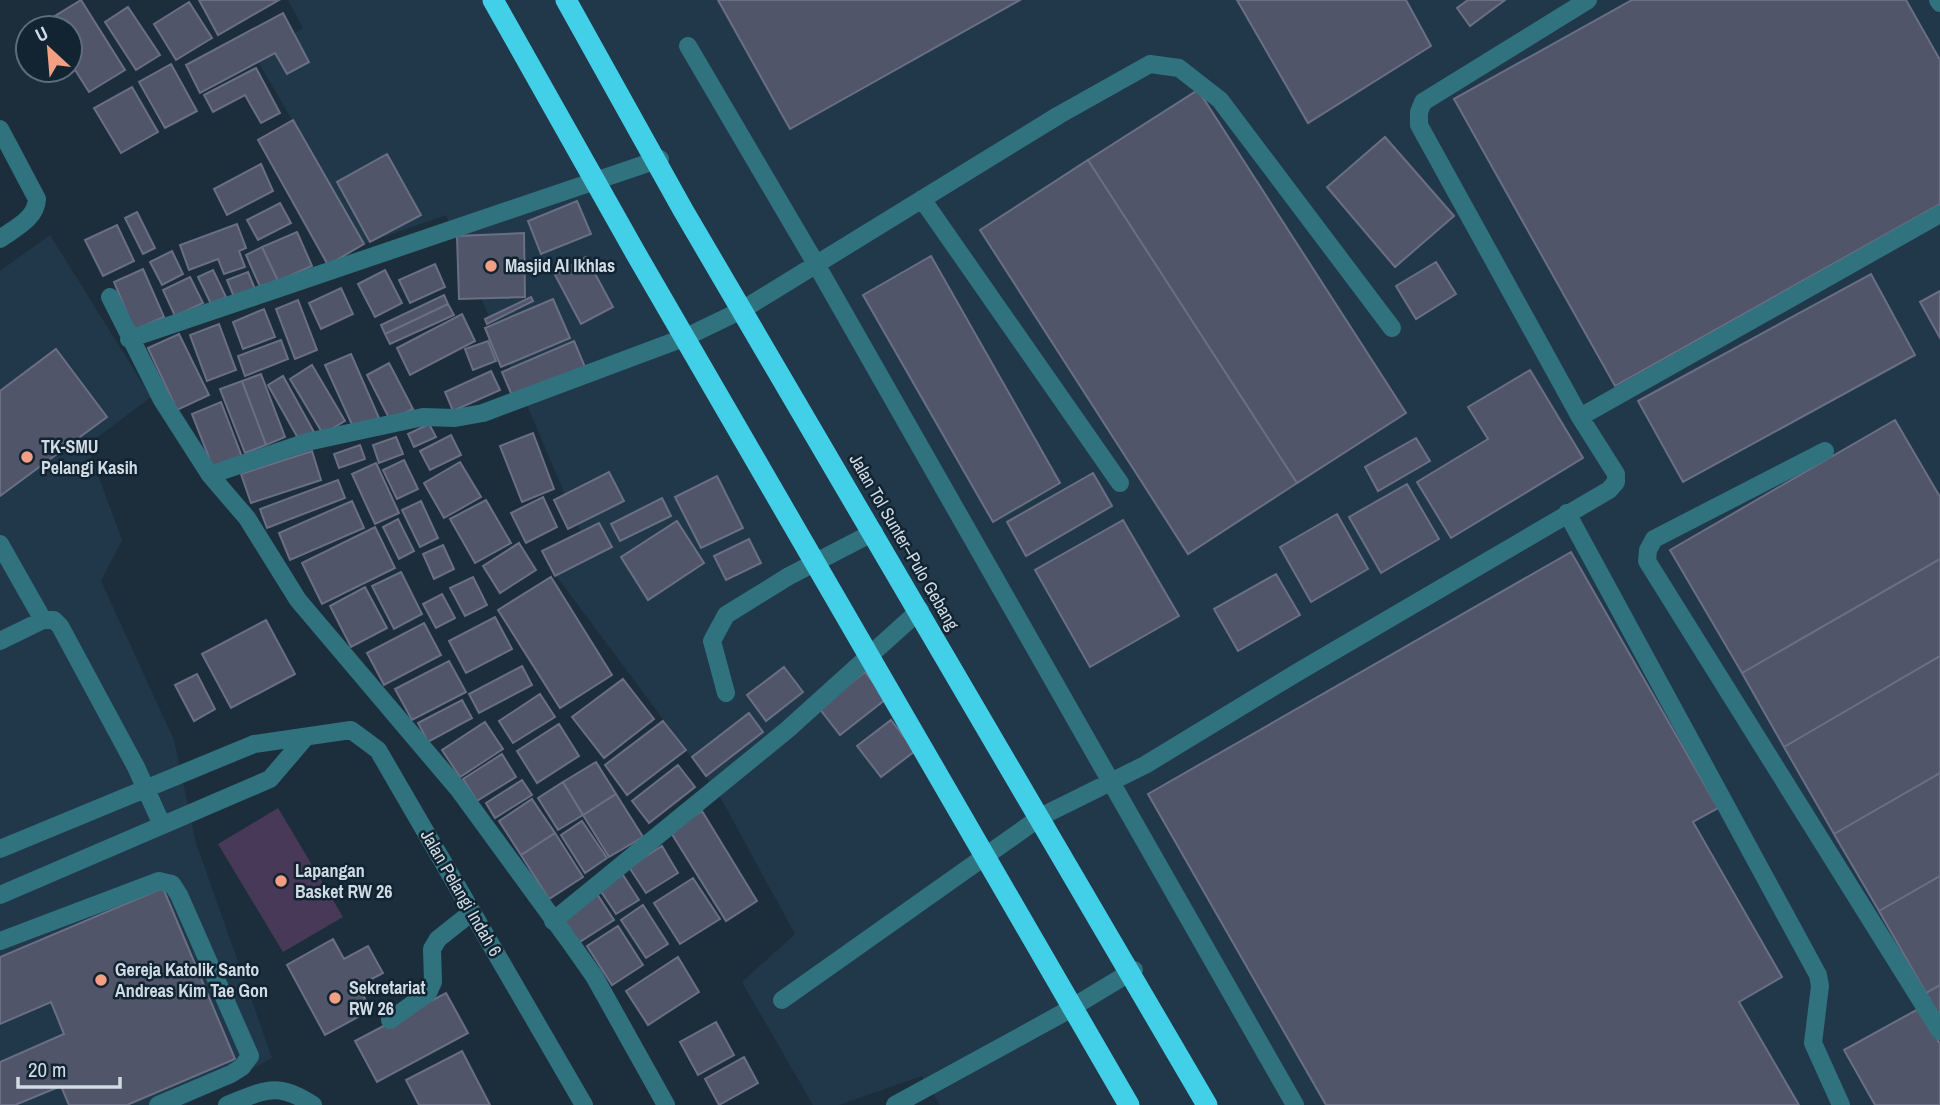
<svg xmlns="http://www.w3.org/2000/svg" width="1940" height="1105" font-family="'Archivo Narrow',sans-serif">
  <rect width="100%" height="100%" fill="#1c2e3c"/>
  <path fill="#21384a" d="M288 0H1940V1105H940L922 1076 839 1105H813L742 982 795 934 718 793 546 562 586 544 446 215 364 244 256 58 303 28Z
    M50 235 151 397 87 445 122 540 101 581 174 740 196 843 272 1058 185 1105H0V271Z"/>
  <path fill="#483959" d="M278 808 343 917 283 952 218 844Z"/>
  <path fill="#50556a" stroke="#6a6f85" stroke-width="2" d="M81 0 125 70 89 92 70 62V28H49L45 22Z
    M199 0H279L218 35Z
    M718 0H1020L790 129Z
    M1237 0H1406L1431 46 1308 123Z
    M1468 0H1505L1470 26 1457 8Z
    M1632 0H1906L1940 60V204L1615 386 1454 99Z
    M189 2 212 38 176 60 154 24Z
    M128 7 160 55 136 70 105 22Z
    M283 13 309 62 287 74 275 53 200 93 186 65Z
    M171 64 197 111 165 128 139 82Z
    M256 68 280 113 261 123 245 95 213 112 204 95Z
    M132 87 158 132 121 153 94 108Z
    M1198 90 1406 413 1297 483 1088 160Z
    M293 120 364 244 328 265 258 140Z
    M1385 137 1454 216 1395 267 1327 187Z
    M387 154 421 215 370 242 337 182Z
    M1088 160 1297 483 1188 554 980 230Z
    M261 164 273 191 227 215 214 189Z
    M577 201 591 234 541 254 528 221Z
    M280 203 291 223 258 240 247 220Z
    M137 212 155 248 143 254 125 218Z
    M237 224 246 248 239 251 245 267 224 274 218 259 189 270 180 245Z
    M117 225 134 261 103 276 85 240Z
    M297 232 312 266 278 281 262 247Z
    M524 233 525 297 459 299 457 236Z
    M262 247 278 281 261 289 246 255Z
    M172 251 183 274 162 285 150 262Z
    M931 256 1060 483 993 522 863 295Z
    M586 257 613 307 581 324 555 275Z
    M1436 262 1456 294 1416 319 1396 286Z
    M435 264 445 287 410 303 399 280Z
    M143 269 164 317 134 330 114 282Z
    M213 270 226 297 211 304 198 277Z
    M385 270 402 303 375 317 358 284Z
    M248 272 255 289 234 297 227 280Z
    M1871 274 1915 355 1683 482 1638 401Z
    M190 277 203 303 175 316 163 290Z
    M341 288 353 314 321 329 309 303Z
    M1940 291V338L1920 302Z
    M444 295 448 304 385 334 381 325Z
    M531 297 533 301 487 324 485 319Z
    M553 299 570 338 501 367 485 328Z
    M298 300 317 350 295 359 276 309Z
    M448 304 454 315 390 344 385 334Z
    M264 309 275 337 243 349 233 322Z
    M462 314 475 341 410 375 397 348Z
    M219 324 236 370 207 381 190 335Z
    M179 334 209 395 177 410 148 348Z
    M281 340 288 359 245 376 238 356Z
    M488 341 496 361 473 370 465 349Z
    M574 341 585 367 513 398 502 372Z
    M56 349 107 417 0 496V391Z
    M351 354 379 418 354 429 325 365Z
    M389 363 413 409 390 420 367 375Z
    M312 365 345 421 323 434 290 379Z
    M1530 370 1583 458 1451 538 1417 482 1488 439 1468 407Z
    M491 371 500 390 453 411 445 392Z
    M261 374 285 437 266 445 242 381Z
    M283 376 314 432 299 440 268 385Z
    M242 381 266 445 245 453 220 389Z
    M221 402 242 457 213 468 192 414Z
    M1895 420 1940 497V559L1742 673 1670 550Z
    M429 424 436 437 414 447 408 434Z
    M533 433 554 489 522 502 500 446Z
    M451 435 461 455 430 470 420 451Z
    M396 437 403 454 379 463 373 445Z
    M1416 438 1430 461 1378 491 1365 467Z
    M360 445 365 459 339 468 334 454Z
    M312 451 321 480 251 503 241 474Z
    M404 460 418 489 397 499 383 470Z
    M460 462 481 497 444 518 424 483Z
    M376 463 399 513 375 524 352 474Z
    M609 472 624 501 568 529 554 500Z
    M1093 473 1112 506 1026 556 1007 522Z
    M717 476 743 528 701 548 675 497Z
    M338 480 345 498 267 528 260 509Z
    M1407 484 1439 539 1381 573 1349 517Z
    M543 497 557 527 526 543 511 513Z
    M662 498 671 516 620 541 611 524Z
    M486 500 511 543 475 563 450 519Z
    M352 501 364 528 290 560 279 533Z
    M421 501 438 538 420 547 402 510Z
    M1337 514 1368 569 1311 602 1280 547Z
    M398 519 414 551 399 559 383 527Z
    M1123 520 1179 616 1090 667 1035 570Z
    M677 521 704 563 648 600 621 557Z
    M599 523 612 547 555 576 542 551Z
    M375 527 395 568 322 604 302 563Z
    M749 539 761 563 726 580 714 556Z
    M519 543 536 570 500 593 483 566Z
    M443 545 454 569 434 579 423 554Z
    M1571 552 1718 808 1693 822 1782 977 1739 1002 1799 1105H1326L1148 794Z
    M1940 559V656L1784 747 1742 673Z
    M401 572 422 614 394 629 372 586Z
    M1276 574 1300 615 1238 651 1214 609Z
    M473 577 487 605 465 616 450 588Z
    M551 577 612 675 560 708 498 610Z
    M365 587 387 628 351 647 330 606Z
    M442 594 455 618 436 628 423 604Z
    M495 617 512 649 466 673 449 641Z
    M266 620 295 674 231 708 202 654Z
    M424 623 441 655 384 685 367 653Z
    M1940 656V773L1834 834 1784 747Z
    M449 661 466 692 412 720 395 689Z
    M522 666 532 685 479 713 469 694Z
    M784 667 803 692 766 721 747 695Z
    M865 672 886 699 840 735 819 708Z
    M197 674 215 709 194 721 175 685Z
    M623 679 654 719 604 758 572 717Z
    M540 694 555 717 513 743 499 721Z
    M462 700 472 718 428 742 418 723Z
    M749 713 763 732 706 776 692 757Z
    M891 720 915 751 881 777 857 746Z
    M663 721 686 750 627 795 605 765Z
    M485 722 503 749 460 777 442 750Z
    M559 724 579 756 537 783 517 751Z
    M502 754 516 777 477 801 463 779Z
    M596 762 616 794 583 815 563 782Z
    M678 765 695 787 649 823 632 801Z
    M1940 773V876L1879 911 1834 834Z
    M522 780 532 795 495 818 486 803Z
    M563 782 583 815 558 830 538 798Z
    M616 794 643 837 609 857 583 815Z
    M532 799 555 833 521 855 499 821Z
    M702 811 757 901 726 921 670 831Z
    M582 821 607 858 585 873 561 835Z
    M555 833 583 877 549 899 521 855Z
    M662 846 678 873 646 893 629 867Z
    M621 872 639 900 616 914 598 887Z
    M1940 876V985L1926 993 1879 911Z
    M693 878 720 919 680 944 654 903Z
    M163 888 235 1059 127 1105H69L61 1086 15 1105H0V1062L64 1034 51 1002 0 1024V957Z
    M597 894 614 920 578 943 561 917Z
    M643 905 668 944 646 958 621 920Z
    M618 926 643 965 612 985 587 946Z
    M333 939 344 959 368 946 383 973 358 986 371 1010 325 1035 287 965Z
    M678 957 699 992 648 1025 626 991Z
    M1940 985V1017L1926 993Z
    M446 993 468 1033 377 1082 355 1041Z
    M1920 1008 1940 1044V1105H1875L1844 1050Z
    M716 1022 734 1055 698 1075 680 1042Z
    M462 1051 490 1105H419L406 1080Z
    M744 1057 758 1083 719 1105 705 1079Z"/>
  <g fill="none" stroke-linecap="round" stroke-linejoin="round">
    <path stroke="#31727f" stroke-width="18" d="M1938 0 1940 3
      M688 46 816 264 1295 1105
      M0 129 37 199C36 219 15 228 0 239
      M922 199 1120 483
      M110 297 162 400 210 475 247 518 298 600 459 790 570 942 594 976 666 1105
      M129 339 660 159
      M1580 417 1940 214
      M1825 451 1654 539 1648 550 1647 561 1940 1031
      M210 475 307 442 423 417 455 418 483 413 686 337 742 310 1059 115 1150 64 1179 68 1220 100 1392 328
      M1567 513 1818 975 1820 986 1813 1043 1841 1105
      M0 544 43 620
      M0 641 43 620H54L60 626 136 767 162 825
      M726 693 712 641 726 615 789 576 874 532
      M0 849 254 744 351 730 378 750 584 1105
      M0 895 270 779 305 738
      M553 921 787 730 920 610
      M0 941 159 881 172 884 179 895 250 1056 242 1067 231 1074 158 1105
      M782 1000 1042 816 1145 765 1298 672 1609 490 1616 482V474L1580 417 1419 125V112L1423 102 1588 0
      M390 1020 428 993 433 982 432 949 438 939 472 912
      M227 1105C265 1090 277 1081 313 1105
      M895 1105 1063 1013 1134 970"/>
    <path stroke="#42cfe8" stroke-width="21" d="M493 0 635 252 1129 1105
      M566 0 683 210 1207 1105"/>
  </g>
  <g fill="#f39f84" stroke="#122432" stroke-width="2.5">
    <circle cx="491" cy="266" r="7"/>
    <circle cx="27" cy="457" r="7"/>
    <circle cx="281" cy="881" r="7"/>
    <circle cx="101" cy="980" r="7"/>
    <circle cx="335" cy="998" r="7"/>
  </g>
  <g text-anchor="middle" stroke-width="5" stroke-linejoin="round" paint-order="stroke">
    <g font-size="18" font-weight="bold" fill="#d0dbe4" stroke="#122432" text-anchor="start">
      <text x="505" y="272">Masjid Al Ikhlas</text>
      <text x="41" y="453">TK-SMU<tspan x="41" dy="21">Pelangi Kasih</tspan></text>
      <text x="295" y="877">Lapangan<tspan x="295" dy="21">Basket RW 26</tspan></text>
      <text x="115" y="976">Gereja Katolik Santo<tspan x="115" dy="21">Andreas Kim Tae Gon</tspan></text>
      <text x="349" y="994">Sekretariat<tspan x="349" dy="21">RW 26</tspan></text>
    </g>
    <g font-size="18" fill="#d0dbe4" stroke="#122432">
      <text transform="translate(904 542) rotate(60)" y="6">Jalan Tol Sunter–Pulo Gebang</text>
      <text transform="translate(461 893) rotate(60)" y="6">Jalan Pelangi Indah 6</text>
    </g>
  </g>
  <g transform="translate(49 49) rotate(334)"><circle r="33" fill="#122432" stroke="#5e6d79" stroke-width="2"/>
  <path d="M0-5L12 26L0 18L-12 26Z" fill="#f39f84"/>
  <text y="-10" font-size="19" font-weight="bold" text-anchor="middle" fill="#d0dbe4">U</text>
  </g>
  <path d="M18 1077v10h102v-10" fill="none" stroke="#d0dbe4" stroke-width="3.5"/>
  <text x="28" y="1077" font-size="21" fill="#d0dbe4" stroke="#122432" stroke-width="5" paint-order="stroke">20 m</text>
</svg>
